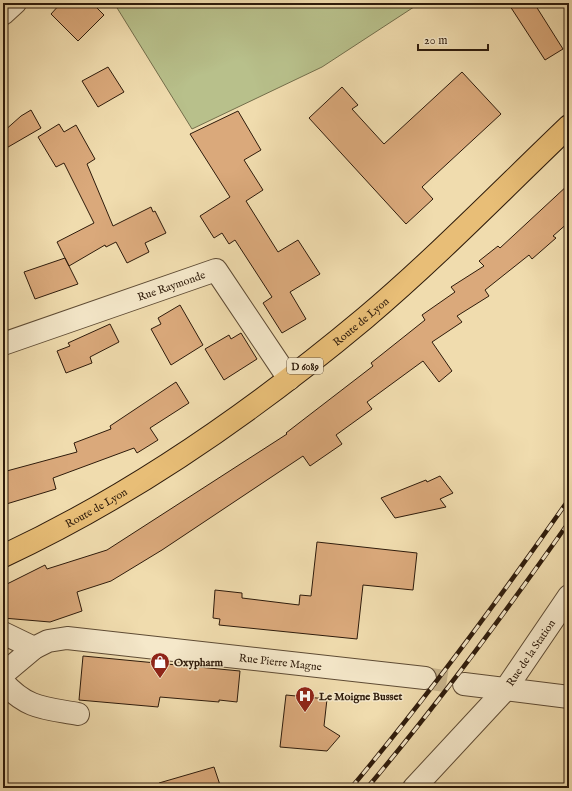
<svg xmlns="http://www.w3.org/2000/svg" width="572" height="791" font-family="'IM FELL English',serif">
  <rect width="100%" height="100%" fill="#f0dcae"/>
  <filter id="stains"><feTurbulence type="fractalNoise" baseFrequency=".005" numOctaves="4"/><feColorMatrix values="0 0 0 0 .2 0 0 0 0 .09 0 0 0 0 .02 0 0 0 .5 -.17"/></filter>
  <radialGradient id="worn" r=".72"><stop offset=".6" stop-color="#630" stop-opacity="0"/><stop offset="1" stop-color="#630" stop-opacity=".3"/></radialGradient>
  <path fill="#b8c08b" stroke="#736e4b" d="M114 3H420L322 67 192 129Z"/>
  <path fill="#daa97b" stroke="#2e1b0b" d="M61 3H92L104 15 78 41 51 14Z
    M508 3H534L563 49 545 60Z
    M108 67 124 92 98 107 82 81Z
    M462 72 501 114 422 187 433 199 406 224 309 118 342 87 358 105 352 109 384 144Z
    M31 110 41 128 3 150V132L21 116Z
    M238 111 261 150 244 160 263 190 246 201 278 252 298 240 320 274 290 292 306 319 282 333 263 303 272 297 235 240 229 244 222 233 214 238 200 216 230 197 190 134Z
    M59 124 64 132 76 125 95 159 87 164 113 226 151 207 153 212 155 211 166 233 145 243 149 252 127 263 116 242 106 247 105 245 69 266 57 242 94 223 64 163 56 167 38 137Z
    M569 184V222L553 236 556 238 532 259 529 255 485 290 489 296 457 316 462 322 432 342 452 371 439 382 423 361 367 402 372 409 336 435 342 444 310 466 303 456 162 550 111 581 77 592 82 611 50 622 3 618V586L45 565 47 569 107 550 287 434 286 433 373 366 371 363 425 320 422 315 455 292 451 287 484 266 479 261 498 246 500 248Z
    M65 258 78 284 35 299 24 272Z
    M180 305 203 345 171 365 151 329 161 324 158 318Z
    M110 324 119 342 90 357 92 363 66 373 57 351 70 346 68 343Z
    M241 333 257 359 224 380 205 349 229 335 231 339Z
    M176 382 189 403 150 428 158 440 137 453 134 448 53 478 56 489 3 505V472L77 452 74 443 111 429 110 426Z
    M440 476 453 493 440 499 446 507 395 518 381 498 426 480 427 482Z
    M317 542 417 553 413 590 363 585 357 639 219 625 220 619 213 618 215 590 242 593V598L299 605 300 595 311 596Z
    M83 656 240 671 237 702 219 700V702L160 697 158 707 79 700Z
    M286 695 327 699 324 726 340 736 327 751 280 747Z
    M214 767 221 788H160L159 783Z"/>
  <g fill="none" stroke-linecap="round" stroke-linejoin="round">
    <path stroke="#c9b58d" stroke-width="22" stroke-dasharray="22 11" stroke-linecap="butt" d="M425 678 464 684"/>
    <g stroke="#5e4b34" stroke-width="24">
      <g id="minor">
        <path d="M3 14 15 3"/>
        <path id="s1" d="M3 344 216 270 289 379"/>
        <path d="M3 633 34 648"/>
        <path id="s2" d="M3 674 34 648 48 641 67 638 425 678"/>
        <path d="M3 682C27 709 45 708 78 714"/>
        <path d="M464 684 569 697"/>
        <path id="s3" d="M414 788 505 690 569 596"/>
      </g>
    </g>
    <g stroke="#2e1b0b" stroke-width="24">
      <g id="major">
        <path id="s4" d="M3 556C134 495 255 410 365 318 436 258 502 190 569 126"/>
      </g>
    </g>
    <use href="#minor" stroke="#f5e8ca" stroke-width="22"/>
    <use href="#major" stroke="#e8be77" stroke-width="22"/>
    <g stroke="#2e1b0b" stroke-width="4.5">
      <path id="rail" d="M351 788C429 695 500 598 569 499
        M367 788C439 703 505 613 569 522"/>
    </g>
    <use href="#rail" stroke="#f5e8ca" stroke-width="3" stroke-dasharray="9" stroke-linecap="butt"/>
  </g>
  <defs>
    <g id="shop-pin" transform="scale(1)"><path d="M0 17L-7.5 6A9.5 9.5 0 1 1 7.5 6Z" fill="#8f2418" stroke="#f5e8ca"/><path d="M-5-2.5h2.3a2.7 3.5 0 0 1 5.4 0H5L5.5 6h-11ZM-1.5-2.5h3a1.5 2.3 0 0 0-3 0Z" fill="#fff"/></g>
    <g id="hospital-pin" transform="scale(1)"><path d="M0 17L-7.5 6A9.5 9.5 0 1 1 7.5 6Z" fill="#8f2418" stroke="#f5e8ca"/><path d="M-5-5h3v3.5h4V-5h3V5h-3V1.5h-4V5h-3Z" fill="#fff"/></g>
  </defs>
  <g fill-rule="evenodd">
    <use href="#shop-pin" x="160" y="662"/>
    <use href="#hospital-pin" x="305" y="696"/>
  </g>
  <g text-anchor="middle" stroke-width="3" stroke-linejoin="round" paint-order="stroke">
    <rect fill="#f5e8ca" stroke="#6a5844" stroke-width="1" x="287" y="358" width="36" height="16" rx="3"/>
    <g font-size="10" font-weight="bold" fill="#2e1b0b">
      <text x="305" y="370">D 6089</text>
    </g>
    <g font-size="11" fill="#2e1b0b" stroke="#f5e8ca">
      <text dy="4" stroke="none"><textPath href="#s1" startOffset="178">Rue Raymonde</textPath></text>
      <text dy="4" stroke="none"><textPath href="#s4" startOffset="429">Route de Lyon</textPath></text>
      <text dy="4" stroke="none"><textPath href="#s4" startOffset="105">Route de Lyon</textPath></text>
      <text dy="4" stroke="none"><textPath href="#s3" startOffset="179">Rue de la Station</textPath></text>
      <text dy="4" stroke="none"><textPath href="#s2" startOffset="290">Rue Pierre Magne</textPath></text>
    </g>
    <g font-size="11" font-weight="bold" fill="#2e1b0b" stroke="#f5e8ca" text-anchor="start">
      <text x="174" y="666">Oxypharm</text>
      <text x="319" y="700">Le Moigne Busset</text>
    </g>
  </g>
  <rect width="572" height="791" fill="none" stroke="#f0dcae" stroke-width="16"/>
  <rect x="4" y="4" width="564" height="783" fill="none" stroke="#2e1b0b" stroke-width="2"/>
  <rect x="8" y="8" width="556" height="775" fill="none" stroke="#2e1b0b"/>
  <path d="M418 44v6h70v-6" fill="none" stroke="#2e1b0b" stroke-width="2"/>
  <text x="424" y="44" font-size="12" fill="#2e1b0b" stroke="#f5e8ca" stroke-width="3" paint-order="stroke">20 m</text>
  <rect width="100%" height="100%" filter="url(#stains)"/>
  <rect width="100%" height="100%" fill="url(#worn)"/>
</svg>
